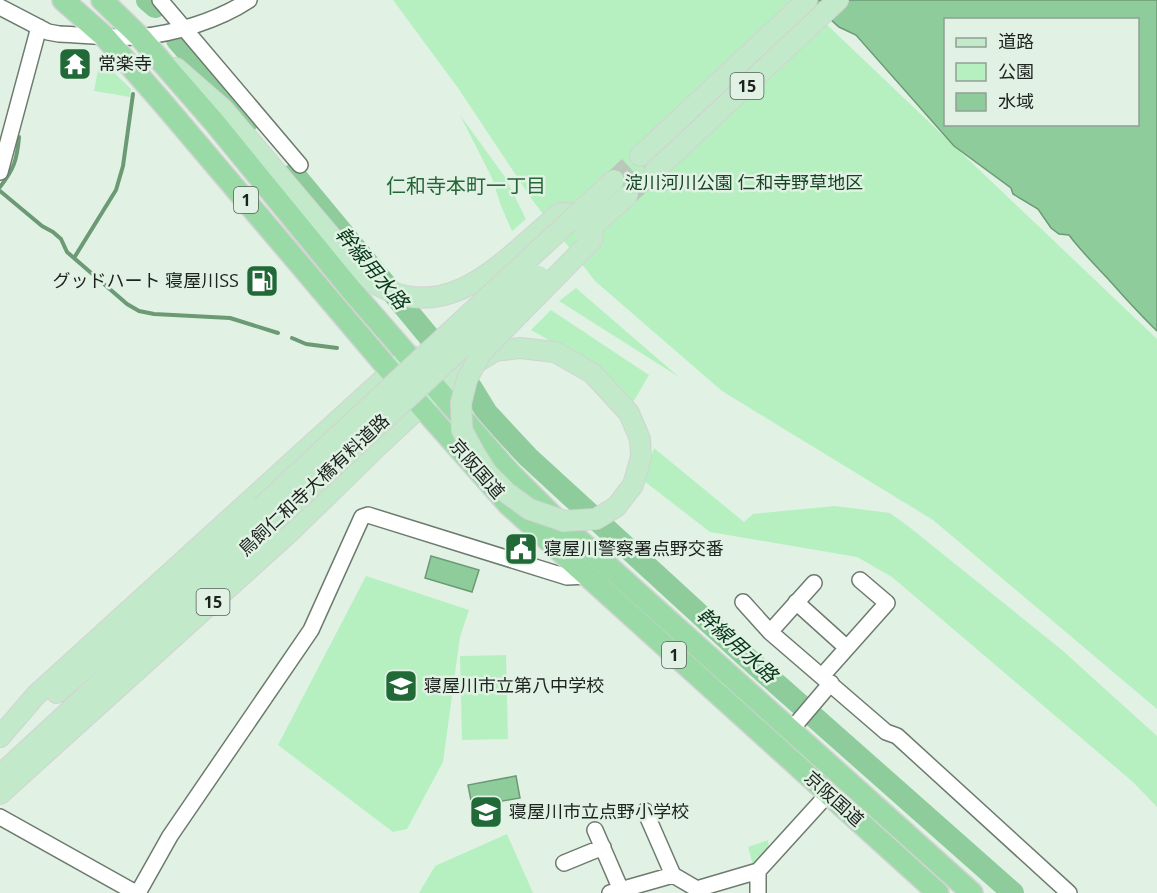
<svg xmlns="http://www.w3.org/2000/svg" width="1157" height="893" font-family="'Open Sans','Noto Sans JP',sans-serif">
  <rect width="100%" height="100%" fill="#e1f2e4"/>
  <path fill="#b6f0c1" d="M393 0H801L1157 339V709L933 520 722 391 595 281 533 201 458 88Z
    M100 59 131 89 130 97 94 91Z
    M460 115 505 177 526 219 512 231 501 206 492 178Z
    M576 288 679 377 559 301Z
    M551 310 649 375 632 404 600 369 531 330Z
    M654 448 744 522 753 514 835 506 890 513 908 526 1062 650 1157 736V807L1133 782 892 577 857 557 710 532 644 481Z
    M366 576 469 610 460 637 443 762 407 829 393 832 278 745Z
    M506 655 508 739 462 740 460 656Z
    M507 834 533 893H419L435 866Z
    M768 840 769 849 757 863 753 865 748 847Z"/>
  <path fill="#8ecd9b" stroke="#6c9a75" stroke-width="1.5" fill-rule="evenodd" d="M809 0H1157V331C1139 314 1125 298 1109 280 1095 265 1081 251 1069 235L1059 234 1051 228 1038 209 1013 194 1011 188 954 146 856 35 839 27ZM946 20H1138V124H946Z
    M431 556 479 570 472 592 425 578Z
    M516 776 520 798 472 806 468 785Z"/>
  <g fill="none" stroke-linecap="round" stroke-linejoin="round">
    <path stroke="#6c9a75" stroke-width="4" d="M0 187C14 169 17 160 19 137
      M0 191 42 226 53 232 61 239 67 252 127 304 139 311 154 314 230 318 278 333
      M74 258 116 190 123 166 133 94
      M292 338 306 344 337 348"/>
    <path stroke="#8ecd9b" stroke-width="22" d="M147 0 155 7
      M177 40 248 121
      M294 174 450 362
      M471 387 487 413 528 457 744 655 1013 893"/>
    <path stroke="#bac8bc" stroke-width="20" stroke-dasharray="20 10" stroke-linecap="butt" d="M614 180 640 156
      M628 195 655 171"/>
    <g stroke="#6d7b6f" stroke-width="18">
      <path id="minor" d="M160 0 300 165
        M0 7 48 32 59 34C85 35 112 38 138 37 174 34 219 20 249 0
        M0 172 39 27
        M743 602 770 632 886 732 897 736 1069 893
        M796 602 847 648
        M770 632 814 583
        M822 676 887 603 860 580
        M791 730 831 683
        M645 811 673 875 697 889 758 871 828 794
        M0 817 136 893
        M595 830 621 890
        M564 863 603 847
        M138 893 170 836 311 630 362 517 368 515 567 577 587 576
        M610 893 673 875
        M758 893V871"/>
    </g>
    <g stroke="#d2d3d2" stroke-width="22">
      <path id="major" d="M176 68 223 109 356 266C362 272 369 280 377 285 452 327 507 256 560 213L578 214
        M640 156 807 0
        M655 171 838 0
        M57 693 125 634 261 507
        M0 737 36 695 410 355
        M0 775 274 522
        M0 794 292 530 376 448 438 390 458 374 495 351 520 348 555 352 592 373 629 413 640 439 641 457"/>
    </g>
    <g stroke="#d2d3d2" stroke-width="24">
      <path id="highway" d="M63 0 104 36 162 102 391 372 508 504 938 893
        M102 0 140 37 214 122 352 291 510 473 558 521 972 893"/>
    </g>
    <use href="#minor" stroke="#fff" stroke-width="15"/>
    <use href="#major" stroke="#c2e9ca" stroke-width="20"/>
    <use href="#highway" stroke="#9adaa7" stroke-width="21"/>
    <g stroke="#d2d3d2" stroke-width="22" stroke-linecap="butt">
      <path id="major-bridge" d="M593 225 592 240 481 353 467 379 461 403 462 430 475 454 487 473 507 493 529 509 564 521 596 519 616 507 633 485 641 457
        M585 233 628 195
        M261 507 614 180
        M274 522 539 276"/>
    </g>
    <use href="#major-bridge" stroke="#c2e9ca" stroke-width="20"/>
  </g>
  <defs>
    <g id="temple-square" transform="scale(1.725)"><rect x="-9" y="-9" width="18" height="18" rx="4" fill="#216a38" stroke="#e1f2e4"/><path d="M0-6L5-2H3V0L6.5 2.5H4V6H1.5V3h-3V6H-4V2.5H-6.5L-3 0V-2H-5Z" fill="#fff"/></g>
    <g id="fuel-square" transform="scale(1.725)"><rect x="-9" y="-9" width="18" height="18" rx="4" fill="#216a38" stroke="#e1f2e4"/><path d="M-5.5-6h7V0h2V4h1.3V-2.5L3-4.5l.8-.8L6-3V5H2.5V1h-1V6h-7ZM-4.2-4.7v3.2H.2V-4.7Z" fill="#fff"/></g>
    <g id="civic-square" transform="scale(1.725)"><rect x="-9" y="-9" width="18" height="18" rx="4" fill="#216a38" stroke="#e1f2e4"/><path d="M-.6-6.5H3V-4.5H.6V-3L4-1V1h2V6H-6V1h2V-1L-.6-3ZM-1.2 2.5V6h2.4V2.5Z" fill="#fff"/></g>
    <g id="school-square" transform="scale(1.725)"><rect x="-9" y="-9" width="18" height="18" rx="4" fill="#216a38" stroke="#e1f2e4"/><path d="M0-5L7-2L0 1L-7-2ZM-4 1L0 2.5L4 1V4Q0 6-4 4Z" fill="#fff"/></g>
  </defs>
  <g fill-rule="evenodd">
    <use href="#temple-square" x="75" y="64"/>
    <use href="#fuel-square" x="262" y="281"/>
    <use href="#civic-square" x="521" y="549"/>
    <use href="#school-square" x="401" y="686"/>
    <use href="#school-square" x="486" y="812"/>
  </g>
  <g text-anchor="middle" stroke-width="5" stroke-linejoin="round" paint-order="stroke">
    <g fill="#e1f2e4" stroke="#576059" stroke-width="1.5">
      <rect x="730.5" y="73" width="33" height="26" rx="4.5"/>
      <rect x="234" y="187" width="24" height="26" rx="4.5"/>
      <rect x="196.5" y="589" width="33" height="26" rx="4.5"/>
      <rect x="662" y="642" width="24" height="26" rx="4.5"/>
    </g>
    <g font-size="16" font-weight="bold" fill="#1c221d">
      <text x="747" y="92">15</text>
      <text x="246" y="206">1</text>
      <text x="213" y="608">15</text>
      <text x="674" y="661">1</text>
    </g>
    <g font-size="18" fill="#1c221d" stroke="#e1f2e4" text-anchor="start">
      <text x="98" y="70">常楽寺</text>
      <text x="239" y="287" text-anchor="end">グッドハート 寝屋川SS</text>
      <text x="544" y="555">寝屋川警察署点野交番</text>
      <text x="424" y="692">寝屋川市立第八中学校</text>
      <text x="509" y="818">寝屋川市立点野小学校</text>
    </g>
    <g font-size="18" fill="#164424" stroke="#e1f2e4">
      <text x="744" y="189">淀川河川公園 仁和寺野草地区</text>
    </g>
    <g font-size="18" fill="#1c221d" stroke="#e1f2e4">
      <text transform="translate(477 469) rotate(49)" y="6">京阪国道</text>
      <text transform="translate(314 485) rotate(-43)" y="6">鳥飼仁和寺大橋有料道路</text>
      <text transform="translate(834 799) rotate(42)" y="6">京阪国道</text>
    </g>
    <g font-size="20" fill="#256638" stroke="#e1f2e4">
      <text x="466" y="193">仁和寺本町一丁目</text>
    </g>
    <g font-size="20" font-style="italic" fill="#063717" stroke="#e1f2e4">
      <text transform="translate(372 268) rotate(50)" y="7">幹線用水路</text>
      <text transform="translate(737 645) rotate(42)" y="7">幹線用水路</text>
    </g>
  </g>
  <rect x="944" y="18" width="195" height="108" fill="#e1f2e4" stroke="#929f94" stroke-width="1.5"/>
  <rect x="956" y="38" width="30" height="9" fill="#c2e9ca" stroke="#929f94" stroke-width="1.5"/>
  <text x="998" y="48" font-size="18" fill="#1c221d">道路</text>
  <rect x="956" y="63" width="30" height="18" fill="#b6f0c1" stroke="#929f94" stroke-width="1.5"/>
  <text x="998" y="78" font-size="18" fill="#1c221d">公園</text>
  <rect x="956" y="93" width="30" height="18" fill="#8ecd9b" stroke="#929f94" stroke-width="1.5"/>
  <text x="998" y="108" font-size="18" fill="#1c221d">水域</text>
</svg>
